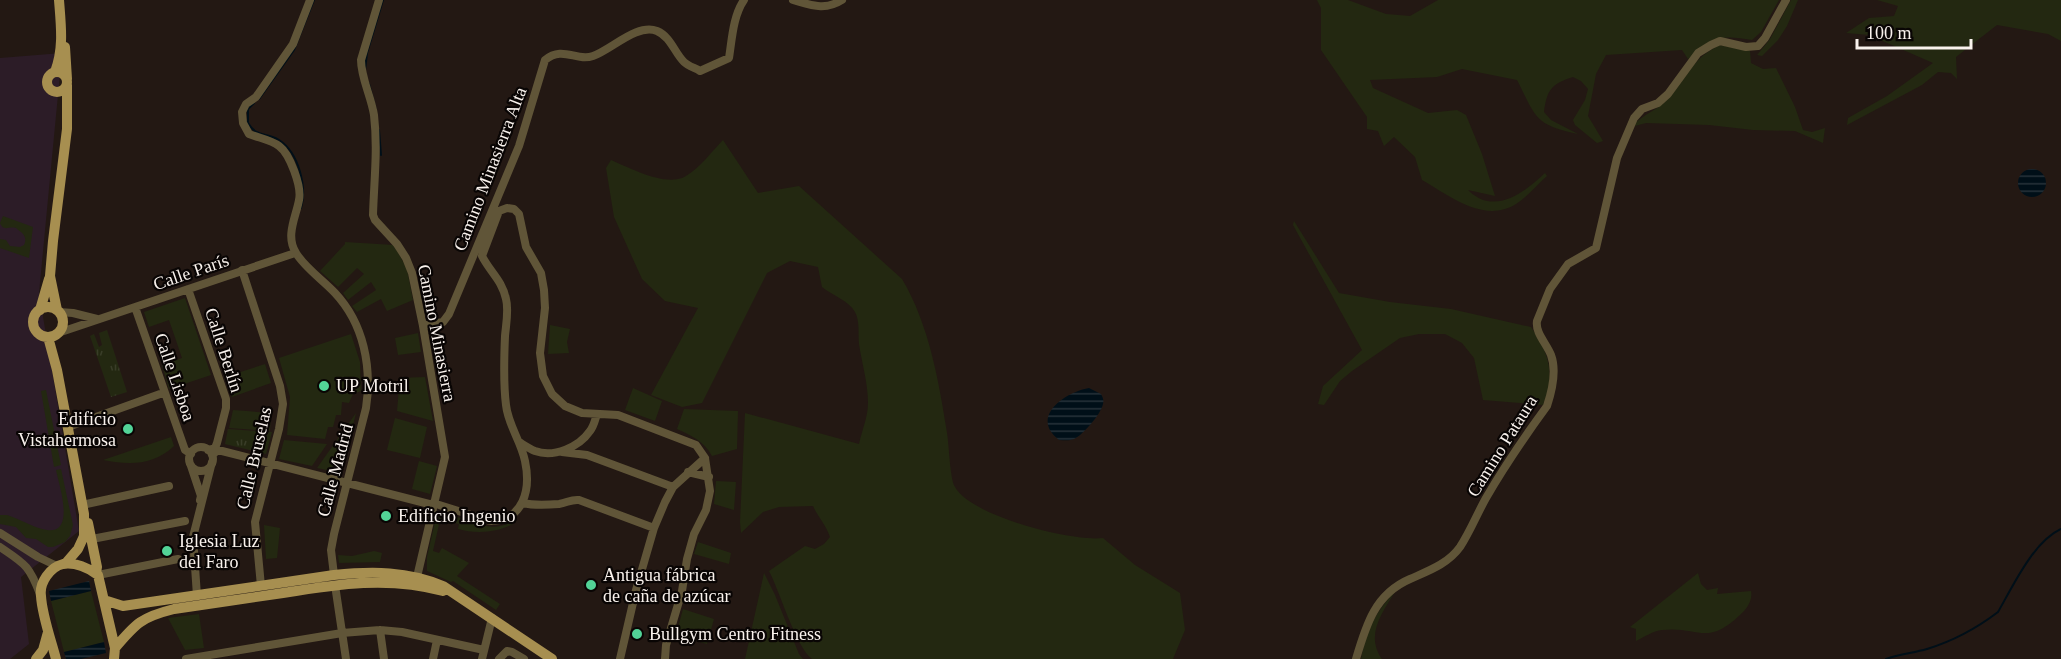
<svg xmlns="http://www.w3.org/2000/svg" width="2061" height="659" font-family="'Times New Roman',serif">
  <defs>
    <pattern id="park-tufts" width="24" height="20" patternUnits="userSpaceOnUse" patternTransform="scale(1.5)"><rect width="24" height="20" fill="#232811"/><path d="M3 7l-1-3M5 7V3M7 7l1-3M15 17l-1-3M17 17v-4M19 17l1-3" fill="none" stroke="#393d28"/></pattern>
    <pattern id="water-rules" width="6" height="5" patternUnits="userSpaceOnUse" patternTransform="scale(1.5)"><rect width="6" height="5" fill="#000f18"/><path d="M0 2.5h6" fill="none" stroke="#26323a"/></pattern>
  </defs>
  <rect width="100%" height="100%" fill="#231813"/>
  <path fill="#2c1c27" d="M62 53 39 293 79 531 21 577 29 644 10 659H0V58Z"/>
  <path fill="#232811" d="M1317 0H1348L1386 14 1410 16 1438 0H1779L1761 32 1752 40C1719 34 1714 38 1688 59L1682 50 1606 55 1596 74 1588 116 1603 141 1597 143 1575 125 1573 120 1585 100 1588 89 1581 81 1573 77C1551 84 1547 90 1544 112L1551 120 1578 134C1534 125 1536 117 1517 80L1462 69 1437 77 1370 80 1373 88 1428 113 1457 110 1466 115 1482 154 1495 196 1468 190C1494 216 1524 193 1545 173L1547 176C1537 185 1527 197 1516 204 1484 224 1450 196 1422 180L1415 157 1394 137 1384 146 1378 131 1367 129V117L1321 50V8Z
    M1791 0H1798L1787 26 1778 40 1762 56 1757 55 1770 39Z
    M1877 0H2061V41L2048 34 1997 25 1956 57 1957 79 1951 73 1938 72 1922 85 1847 125 1848 118 1887 96 1933 63 1869 35 1846 33 1869 18 1894 16 1898 6Z
    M1720 45 1750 51 1751 63 1763 69 1776 68 1795 107 1803 130 1812 132 1825 128 1823 143 1795 131 1753 130 1709 125 1646 123 1631 127C1643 114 1658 110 1668 99 1688 77 1692 58 1720 45Z
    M723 140 758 193 799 186 902 279C929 324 939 382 947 433 949 444 950 480 955 487 971 516 1071 542 1103 538L1135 565 1180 593 1185 630 1173 659H812C796 647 780 592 769 571L805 546 815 549 824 544 830 537C826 525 818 517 813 506L779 507 763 512 741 533 740 522 745 413 859 444C862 430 868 417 868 403 868 383 862 364 859 344 858 334 860 321 855 312 849 301 832 295 822 287L818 267 790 261 767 273 702 403 682 407 651 395 698 308 665 301 642 279 614 217 606 168 611 160C630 168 667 188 686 176 700 168 712 151 723 140Z
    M3 216 33 227 29 258 0 248V239L6 240 10 246 20 247 24 245C28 236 22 233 16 228 8 226 4 232 0 223Z
    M1294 221 1339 293 1390 302 1451 309 1531 327C1549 353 1556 375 1543 405L1483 400 1474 358 1462 343 1445 334H1419L1400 338 1352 371 1340 381 1324 405 1318 404 1323 386 1362 350 1293 225Z
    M345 242 394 245 407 269 413 300 387 311 381 299 357 312 352 306 376 290 371 282 348 300 343 293 364 274 357 268 338 287 320 271 345 244Z
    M185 298 211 375 169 389 162 365 182 358 169 320 149 327 144 312Z
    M550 325 570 329 567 342 569 353 548 354Z
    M418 333 421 352 398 355 395 338Z
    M351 334 360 362 361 391 353 394 349 403 342 402 341 415H336L333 427H328L325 439 287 435 290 397 279 358Z
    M265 364 271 383 232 397 225 377Z
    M425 377 433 421 397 411 400 378Z
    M633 388 662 401 655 421 625 410Z
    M46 390 61 465 54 467 41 391Z
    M684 409 738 411 737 449 712 456C704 441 692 436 677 429Z
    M233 410 271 413 270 431 229 428Z
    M356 413 341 473 317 468Z
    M395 418 427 427 420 458 387 450Z
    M171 437 174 446C153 466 129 465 103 460Z
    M284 440 327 444 312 466 279 459Z
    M419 461 437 466 430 494 412 489Z
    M61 469 73 525 70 536 65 542 53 547H48L36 539 26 538 16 527 0 524V515H7C20 519 34 528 47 530 76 534 59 485 56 470Z
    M716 481 736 482 734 510 714 504Z
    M440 511 445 513 443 520H440L433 551 439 553 442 548 469 563 457 576 500 604 496 610 453 581 451 582 427 571V557L437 513Z
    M452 515C472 522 491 533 511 522L513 524C497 533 475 534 458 529L459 524 451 522Z
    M264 525 280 528 277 558 266 559Z
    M698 542 731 553 729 564 694 554Z
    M374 551 382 553 380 562 339 563 338 555 352 556Z
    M764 573 775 595 799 654 803 659H745Z
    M1698 573 1701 584 1707 590 1718 588 1717 594 1751 591C1753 600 1747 609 1740 615 1706 647 1699 626 1662 630 1653 631 1644 637 1636 641V629L1630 627Z
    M91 591 104 642 64 652 51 601Z
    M1395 592C1382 613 1365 635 1382 659H1361C1366 632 1375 612 1395 592Z
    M683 609 714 619 707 644 676 635Z
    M199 614 204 648 185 650 168 618Z"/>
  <path fill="url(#park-tufts)" d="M107 330 127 392 111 397 90 336 94 334 99 347 102 345 99 333Z
    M228 429 272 432 266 454 225 444Z"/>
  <path fill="url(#water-rules)" d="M2018 183a14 14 0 1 1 28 0a14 14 0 1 1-28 0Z
    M1089 388 1101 394C1103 398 1104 400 1103 404 1101 414 1083 435 1074 439 1069 441 1064 440 1059 440 1029 417 1065 392 1089 388Z
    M89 581 91 591 51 601 49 591Z
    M104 642 106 653 81 659H66L64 652Z"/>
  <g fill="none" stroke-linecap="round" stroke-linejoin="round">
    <path stroke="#000f18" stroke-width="2" d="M365 70 367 53 383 0
      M369 84 376 110
      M259 99 294 50 314 0
      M254 103 248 109V123C257 138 266 132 279 140 299 153 307 187 301 208
      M379 130 381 155
      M1886 659C1900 654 1913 653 1927 649 1953 641 1977 628 1998 612 2013 586 2033 542 2061 529"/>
    <path stroke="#605538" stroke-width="8" d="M310 0 293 44 256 97 246 104 242 112 243 123 249 134C259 138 271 140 279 146 290 154 302 187 299 200 296 217 285 236 296 253 305 268 323 280 335 293 364 324 372 367 366 408L334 534 331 550 334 575
      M379 0 361 60C361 78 371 96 374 115 378 149 374 181 373 215L375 220 397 244 406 258 412 273 423 326 445 457 417 577
      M793 0C811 5 825 11 842 0
      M242 270 280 386 283 404 279 429 255 522 261 586
      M188 289 226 399V408L217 443 215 448 208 450
      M135 307 185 450 191 454
      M59 312 73 313 97 319
      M423 326 443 322 449 314 519 146 545 60C563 45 576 62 593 56 611 50 637 23 657 31 671 37 674 52 684 62 688 66 695 68 700 71L729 58C732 39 733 16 744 0
      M58 333 295 253
      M68 427 160 394H165
      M519 442C524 445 530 449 535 451 554 458 579 447 590 431 594 426 595 420 597 414
      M189 459a12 12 0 1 1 24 0a12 12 0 1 1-24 0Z
      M562 452 587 455 673 487
      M212 455 217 451H222L433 505
      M191 466 201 496 200 500
      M688 472 709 477
      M433 503 490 521C524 521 531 489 525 461 521 441 508 425 506 405 503 382 504 359 505 336 506 324 509 310 506 299 502 280 490 272 482 256L499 211 507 208 514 209 519 214 526 247 541 273 544 290 545 308 540 353 543 376 552 394 565 406 582 413 618 415 696 445 705 458 710 491 706 510 694 534 687 559 682 591 666 645 665 659
      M523 503C535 506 547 505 559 504 567 503 571 499 579 500L654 528
      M82 505 169 486
      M0 533 38 557 57 566
      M92 539 185 521
      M0 547C25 564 29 565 40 594
      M98 575 178 559
      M335 585 346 659
      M197 596 193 537 212 462
      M380 630 384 659
      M186 659 342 633 380 630 402 632 484 650
      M433 659 437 640
      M482 659 492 618
      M499 659 507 651 512 652 524 659
      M620 659 636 590 654 528 665 502 673 487 705 458
      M1356 659C1366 625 1375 594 1410 579 1428 571 1448 564 1460 547 1470 532 1477 514 1486 498 1504 467 1525 436 1547 406 1552 391 1557 371 1551 355 1547 344 1535 333 1537 321L1550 289 1568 264 1596 248 1617 158 1634 118 1642 109 1658 103 1668 94 1698 53 1711 45 1720 41 1746 47 1758 46 1765 38 1786 0"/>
    <path stroke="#a78f50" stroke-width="10" d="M65 47 67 79
      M55 72C64 48 61 26 59 0
      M47 82a10 10 0 1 1 20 0a10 10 0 1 1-20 0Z
      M33 322a15 15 0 1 1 30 0a15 15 0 1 1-30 0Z
      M40 310 49 279
      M57 310 50 276 53 241 67 129V85
      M48 337 57 370 84 514V536L78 549 66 563
      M88 523 97 567 96 573
      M104 600 123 606 334 575C372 571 408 571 443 586L552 659
      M115 648C136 623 142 617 174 609 210 604 247 598 283 593 338 584 389 576 443 591
      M36 659 43 650 48 632
      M56 659C51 640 42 615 41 596 39 583 50 567 63 564 75 562 89 568 98 575L115 648 114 659"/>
  </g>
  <g fill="#52d397" stroke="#090504" stroke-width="2">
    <circle cx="324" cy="386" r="6"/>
    <circle cx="128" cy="429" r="6"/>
    <circle cx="386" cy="516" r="6"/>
    <circle cx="167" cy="551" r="6"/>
    <circle cx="591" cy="585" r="6"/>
    <circle cx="637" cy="634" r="6"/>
  </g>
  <g text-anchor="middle" stroke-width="4.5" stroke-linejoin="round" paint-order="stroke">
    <g font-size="18" fill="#f9f2ed" stroke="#090504">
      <text transform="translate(490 169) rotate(-69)" y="6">Camino Minasierra Alta</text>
      <text transform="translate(191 272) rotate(-19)" y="6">Calle París</text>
      <text transform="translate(437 333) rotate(79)" y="6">Camino Minasierra</text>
      <text transform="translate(224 350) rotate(72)" y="6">Calle Berlín</text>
      <text transform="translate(175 377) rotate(71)" y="6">Calle Lisboa</text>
      <text transform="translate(1502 446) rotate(-58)" y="6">Camino Pataura</text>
      <text transform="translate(254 458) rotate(-77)" y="6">Calle Bruselas</text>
      <text transform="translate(335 470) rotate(-75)" y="6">Calle Madrid</text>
    </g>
    <g font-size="18" fill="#f9f2ed" stroke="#090504" text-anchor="start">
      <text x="336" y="392">UP Motril</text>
      <text x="116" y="425" text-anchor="end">Edificio<tspan x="116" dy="21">Vistahermosa</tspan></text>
      <text x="398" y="522">Edificio Ingenio</text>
      <text x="179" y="547">Iglesia Luz<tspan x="179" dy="21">del Faro</tspan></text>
      <text x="603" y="581">Antigua fábrica<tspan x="603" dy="21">de caña de azúcar</tspan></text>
      <text x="649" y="640">Bullgym Centro Fitness</text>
    </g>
  </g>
  <path d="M1857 39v9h114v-9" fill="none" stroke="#f9f2ed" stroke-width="3"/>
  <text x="1866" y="39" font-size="18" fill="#f9f2ed" stroke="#090504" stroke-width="4.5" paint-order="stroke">100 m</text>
</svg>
